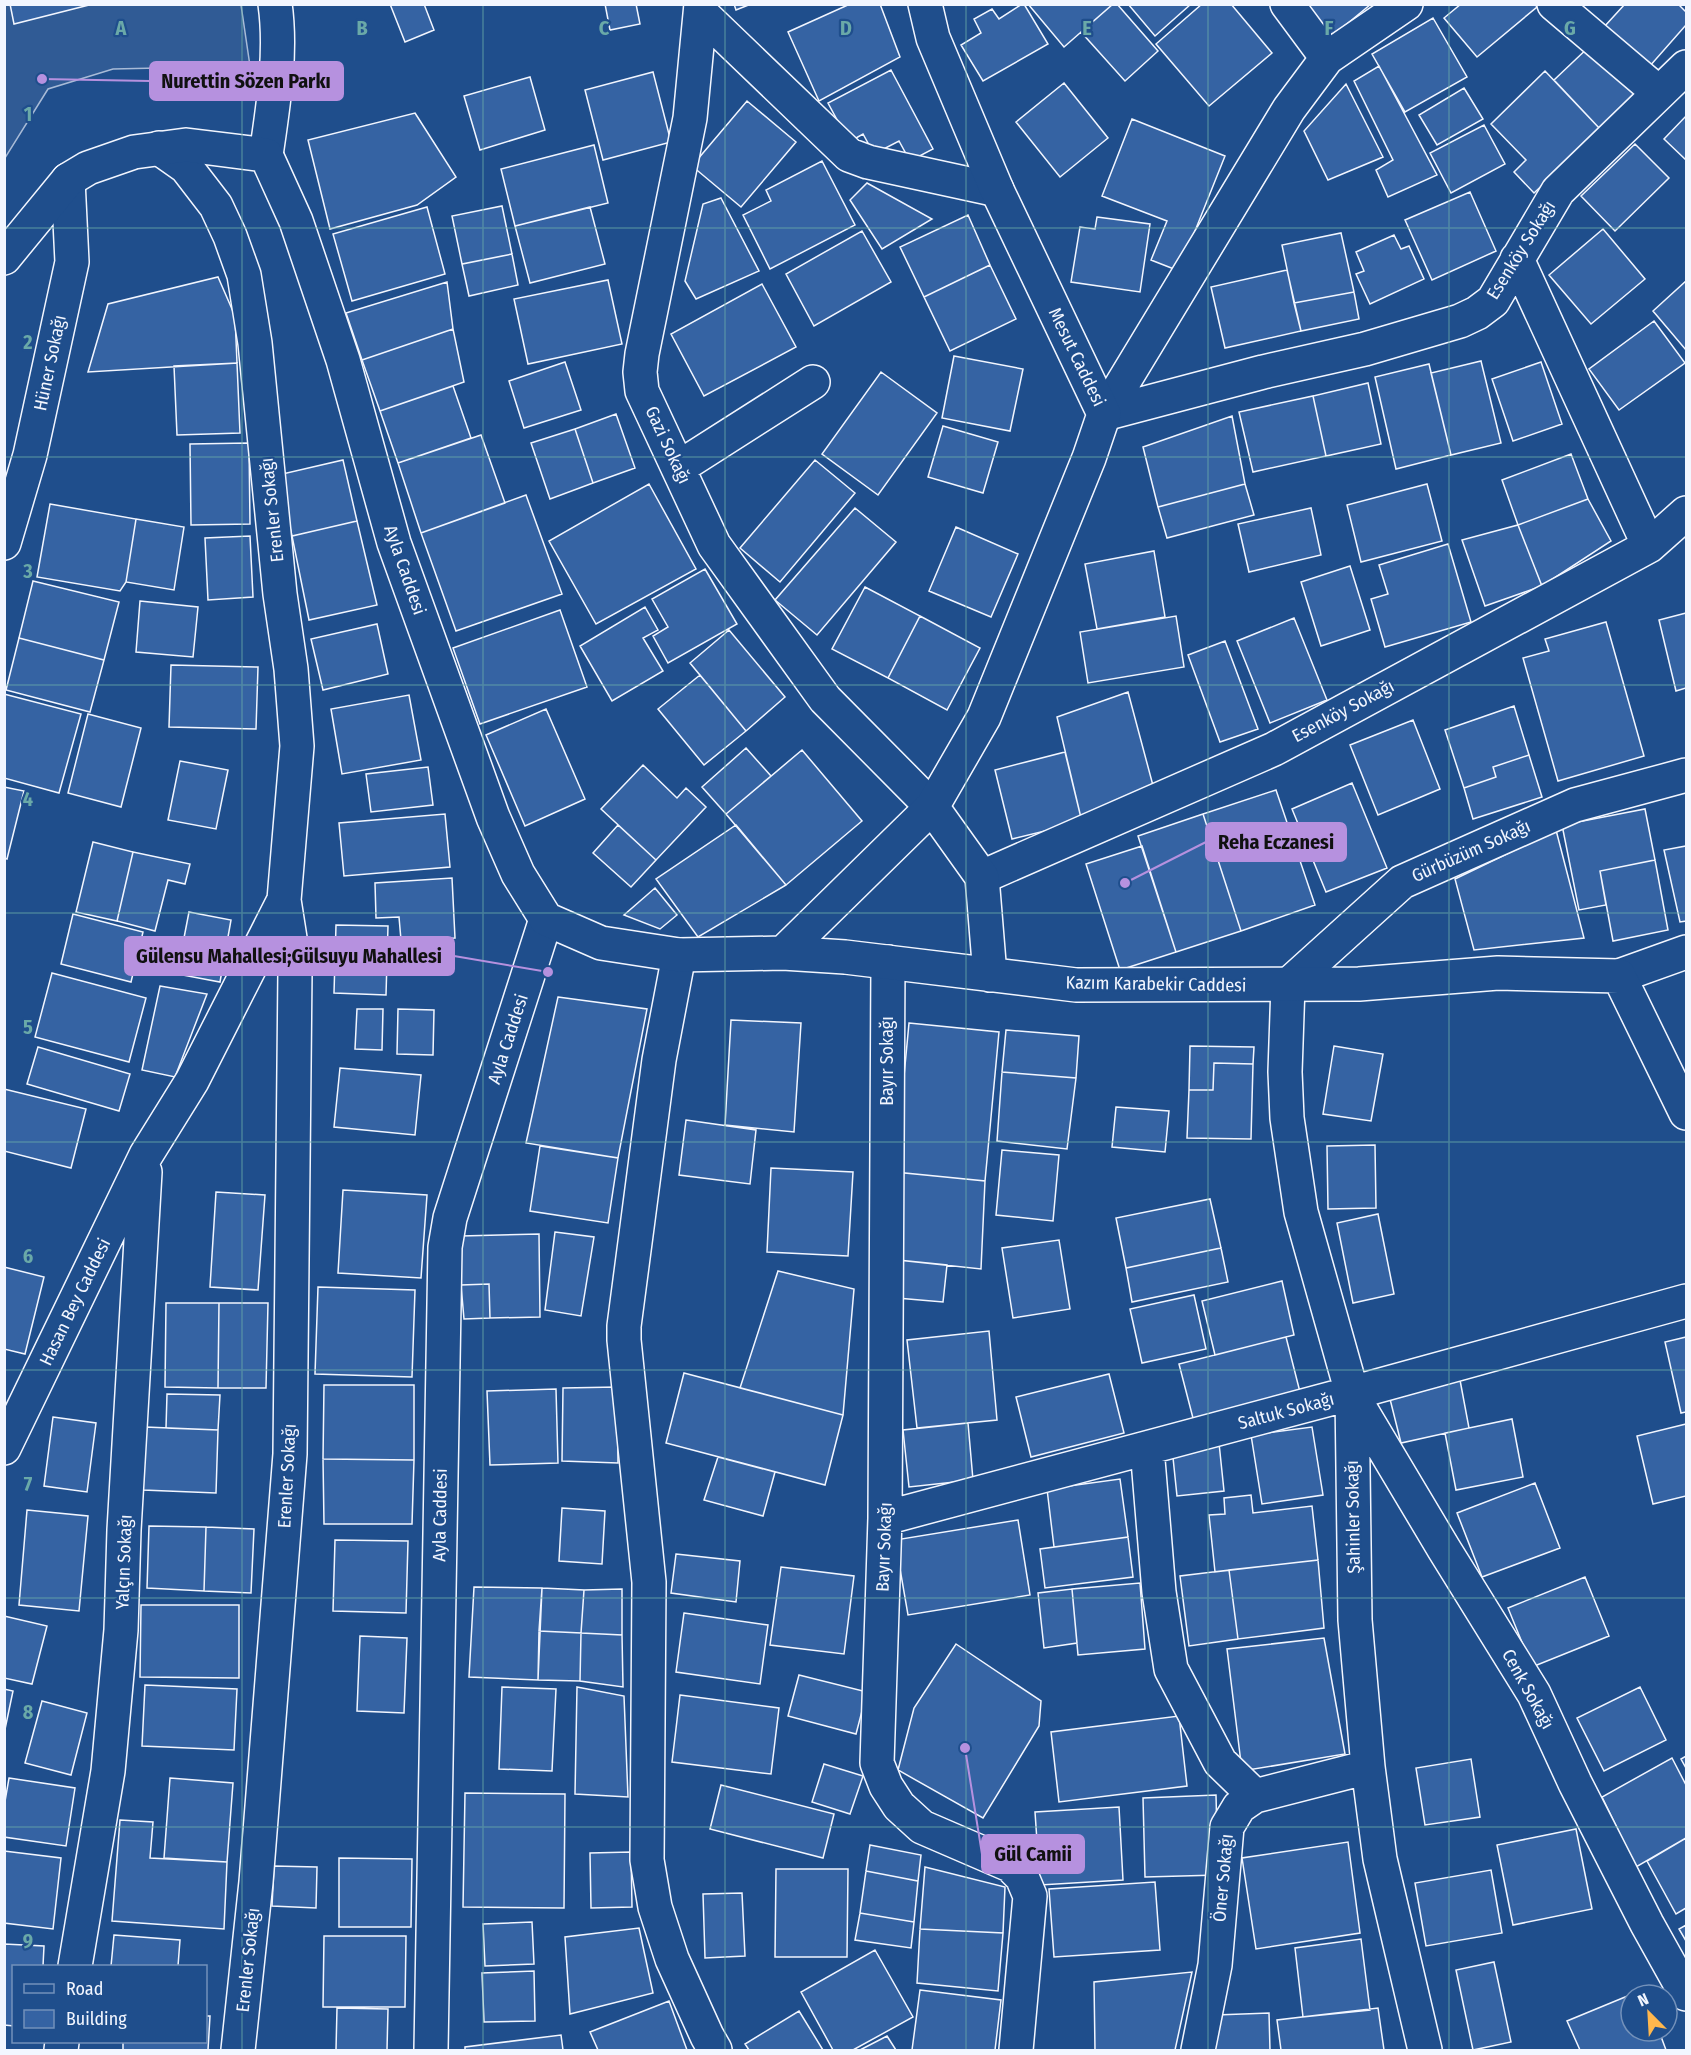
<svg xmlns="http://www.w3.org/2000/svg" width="1691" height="2055" font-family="'Fira Sans Condensed',sans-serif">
  <rect width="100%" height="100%" fill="#1f4e8c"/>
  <path fill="#305b95" stroke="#a8bbd7" stroke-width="1.5" d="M5 5H241L250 66 113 69 48 89 5 158Z"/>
  <path fill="#3563a3" stroke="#f2f6ff" stroke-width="1.5" d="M10 4H93L14 24Z
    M390 4H424L434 30 405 42Z
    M605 4H636L640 24 610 30Z
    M734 4H751L736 10Z
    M850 4H880L900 57 819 101 788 32Z
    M1022 4H1024L1048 44 983 81 961 45 981 33 974 19 992 9 999 19Z
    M1028 4H1113L1064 47Z
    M1113 4H1117L1158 51 1125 81 1081 32Z
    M1128 4H1191L1155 36Z
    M1202 4H1231L1272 53 1209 106 1156 44Z
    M1303 4H1371L1330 38Z
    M1461 4H1535L1537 7 1477 57 1444 18Z
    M1625 4H1678L1686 12V25L1649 67 1604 27Z
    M1433 18 1467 77 1405 112 1372 54Z
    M1593 43 1640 93 1601 130 1554 80Z
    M1379 66 1437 175 1388 197 1376 170 1393 160 1354 81Z
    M891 70 933 149 910 161 899 141 874 154 863 134 849 142 828 103Z
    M1545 71 1601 130 1534 193 1514 172 1526 160 1491 124Z
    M653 72 671 142 603 160 585 90Z
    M530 77 545 130 480 150 464 96Z
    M1064 83 1108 138 1060 177 1016 122Z
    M1346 84 1383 157 1328 180 1304 131Z
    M1464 88 1483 119 1437 145 1419 115Z
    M747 101 796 142 741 207 692 166Z
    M415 113 456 177 417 205 330 229 308 140Z
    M1686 116V160L1664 139Z
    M1132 119 1225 156 1179 271 1151 260 1167 221 1102 196Z
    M1484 125 1505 164 1451 193 1430 153Z
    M1635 144 1669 178 1615 231 1581 196Z
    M594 145 608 203 515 226 501 169Z
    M822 161 855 225 770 269 743 215 771 201 766 190Z
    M867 183 932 219 882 249 850 200Z
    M1470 192 1496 251 1432 280 1405 220Z
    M721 198 759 271 696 299 685 281 703 204Z
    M502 206 512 254 462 264 452 216Z
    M427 207 445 274 352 301 333 234Z
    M590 207 605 264 530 283 515 226Z
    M968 215 990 265 924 297 900 247Z
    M1097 217 1150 224 1140 292 1071 282 1080 227 1095 229Z
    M1603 229 1645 279 1591 324 1549 275Z
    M862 231 891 282 814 326 786 274Z
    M1341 233 1354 292 1294 303 1282 245Z
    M1394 235 1401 249 1409 246 1424 279 1370 304 1356 274 1364 271 1356 252Z
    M512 254 518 285 469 296 462 264Z
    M990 265 1016 319 950 351 924 297Z
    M1287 270 1301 331 1225 348 1211 287Z
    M218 277 235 316 237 363 88 372 108 304Z
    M608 280 622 344 528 364 514 299Z
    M1686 281V350L1653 311Z
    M447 282 453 329 362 360 346 313Z
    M762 284 796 347 704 396 671 334Z
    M1354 292 1359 319 1301 331 1294 303Z
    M1654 321 1685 363 1619 410 1589 369Z
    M453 329 464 382 380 411 362 360Z
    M954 356 1023 369 1010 431 942 418Z
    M1481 361 1501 443 1451 455 1431 373Z
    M565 362 581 410 524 428 509 381Z
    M1541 362 1562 424 1513 441 1492 379Z
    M237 363 240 433 177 435 174 366Z
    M1429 364 1451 455 1396 469 1375 377Z
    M881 372 937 413 878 495 822 454Z
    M1368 383 1381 444 1326 456 1313 396Z
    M453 386 471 438 398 463 380 411Z
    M1313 396 1326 456 1253 472 1239 412Z
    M616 414 635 468 593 483 575 429Z
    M1232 416 1245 484 1158 507 1143 447Z
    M943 426 998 442 983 493 928 477Z
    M575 429 593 483 550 499 531 443Z
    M481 435 505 503 421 533 398 463Z
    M249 443 250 524 191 525 190 444Z
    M1571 454 1588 499 1518 525 1502 480Z
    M343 460 357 521 292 536 278 475Z
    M815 460 855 493 780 582 740 548Z
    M649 484 696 569 596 624 549 541Z
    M1245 484 1254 515 1167 538 1158 507Z
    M1427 484 1442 541 1361 562 1347 505Z
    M526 495 562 594 456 631 421 533Z
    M1588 499 1611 541 1542 586 1518 525Z
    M50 504 136 519 126 582 120 591 37 577Z
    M855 508 896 542 817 635 775 600Z
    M1311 508 1321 555 1249 572 1238 524Z
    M136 519 184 527 174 590 126 582Z
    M357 521 377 605 309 620 292 536Z
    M1518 525 1542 586 1485 606 1462 540Z
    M956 527 1018 554 991 617 929 591Z
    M250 536 253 597 208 600 205 538Z
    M1448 544 1471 622 1385 647 1371 599 1388 594 1379 565Z
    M1154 551 1165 617 1097 629 1085 564Z
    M1350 566 1370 630 1321 646 1301 582Z
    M705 569 737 624 668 663 653 636 668 627 652 599Z
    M33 581 119 602 104 660 19 638Z
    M865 587 920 616 888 678 832 649Z
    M140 601 198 607 193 657 136 652Z
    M645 607 658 630 643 638 663 671 612 701 580 646Z
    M560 610 587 687 480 724 453 648Z
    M1686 613V688L1676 691 1659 620Z
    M920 616 980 648 947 710 888 678Z
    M1176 616 1184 667 1088 683 1080 632Z
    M1294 618 1327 700 1270 723 1237 641Z
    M1606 622 1644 756 1558 781 1523 658 1549 651 1545 639Z
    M377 624 388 674 323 690 311 639Z
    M729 630 785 697 746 731 690 663Z
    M19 638 104 660 90 712 6 690Z
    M1225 641 1258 729 1220 742 1188 655Z
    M171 665 258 667 256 729 169 727Z
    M700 675 746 731 704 765 658 709Z
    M1128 692 1155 793 1082 822 1057 717Z
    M4 694 81 714 59 793 4 778Z
    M409 695 421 760 342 774 331 709Z
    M1514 706 1529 755 1493 767 1496 777 1464 788 1445 730Z
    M546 709 585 799 525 826 486 735Z
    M88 714 141 728 121 807 68 793Z
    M1413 720 1440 789 1378 815 1350 745Z
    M746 748 771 776 726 814 702 787Z
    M802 750 862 821 786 885 726 814Z
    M1065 752 1082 822 1012 839 995 770Z
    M1529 755 1542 797 1473 819 1464 788 1496 777 1493 767Z
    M180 761 228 770 216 829 168 820Z
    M643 765 677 798 686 788 706 807 656 860 601 809Z
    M428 767 433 805 371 812 366 774Z
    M1352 783 1387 868 1326 892 1292 809Z
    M4 787 24 791 7 859 4 858Z
    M1276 790 1315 905 1241 931 1203 814Z
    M1645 809 1655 860 1600 871 1606 905 1579 910 1562 825Z
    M445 814 450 867 344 876 339 823Z
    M1203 814 1241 931 1176 952 1138 836Z
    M618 825 656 860 631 887 593 853Z
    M736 825 786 885 698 937 656 879Z
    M1556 830 1584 938 1474 950 1455 879Z
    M93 842 133 852 117 921 76 912Z
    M1142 846 1176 952 1120 970 1086 864Z
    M1686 846V921L1680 922 1664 850Z
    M133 852 190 864 185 884 168 880 155 931 117 921Z
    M1655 860 1668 930 1613 941 1600 871Z
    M452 878 455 938 401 940 399 917 376 918 375 883Z
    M655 888 677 915 660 929 624 915Z
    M189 912 231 920 220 982 177 974Z
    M73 914 143 932 131 982 61 964Z
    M336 925 388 926 386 995 334 993Z
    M52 973 146 998 129 1062 35 1037Z
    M160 986 207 994 175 1077 142 1070Z
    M558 997 647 1009 618 1158 526 1143Z
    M357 1009H383L382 1050 355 1049Z
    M398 1009 434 1010 433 1055 397 1054Z
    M731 1020 801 1023 794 1132 725 1125Z
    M909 1023 999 1032 985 1181 895 1172Z
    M1006 1030 1079 1036 1076 1078 1002 1072Z
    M1190 1046 1254 1047 1253 1064 1214 1063 1213 1090H1189Z
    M1334 1046 1383 1054 1371 1121 1323 1114Z
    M38 1047 130 1074 119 1111 27 1084Z
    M1214 1063 1253 1064 1251 1139 1187 1138 1189 1090H1213Z
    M340 1068 421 1075 415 1135 334 1127Z
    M1002 1072 1076 1078 1067 1149 997 1141Z
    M4 1089 86 1109 71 1168 4 1151Z
    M1116 1107 1169 1111 1165 1152 1112 1147Z
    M686 1120 756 1130 750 1184 679 1175Z
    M1375 1145 1376 1208 1328 1209 1327 1146Z
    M540 1146 618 1158 608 1223 530 1211Z
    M1002 1150 1059 1155 1053 1221 996 1215Z
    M771 1168 853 1172 848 1256 767 1252Z
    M895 1172 985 1181 981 1269 898 1260Z
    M343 1190 427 1195 421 1278 338 1273Z
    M216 1192 265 1195 258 1290 210 1287Z
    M1210 1199 1221 1248 1126 1268 1116 1218Z
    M1378 1214 1394 1294 1353 1303 1337 1223Z
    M555 1232 594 1237 581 1316 545 1310Z
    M539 1234 540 1317 490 1318 489 1284 461 1285V1236Z
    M1059 1240 1070 1309 1013 1318 1002 1248Z
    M1221 1248 1228 1282 1132 1302 1126 1268Z
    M898 1260 947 1265 943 1302 897 1298Z
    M4 1267 44 1277 25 1354 4 1349Z
    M778 1271 854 1289 843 1415 740 1388Z
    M1282 1281 1294 1335 1215 1355 1202 1301Z
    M489 1284 490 1318 464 1319 461 1285Z
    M318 1287 415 1290 412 1377 315 1374Z
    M1194 1295 1206 1349 1142 1363 1130 1309Z
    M166 1303H219L218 1388 165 1387Z
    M219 1303H268L266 1388H218Z
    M989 1331 997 1420 917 1428 907 1340Z
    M1286 1337 1301 1396 1194 1422 1179 1364Z
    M1686 1337V1412L1681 1413 1665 1342Z
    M684 1373 843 1415 825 1485 666 1443Z
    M1109 1374 1124 1433 1031 1457 1016 1397Z
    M1460 1380 1469 1428 1401 1443 1389 1395Z
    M324 1385H414V1460L323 1459Z
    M617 1387 618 1463 562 1461 563 1388Z
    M556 1389 558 1463 490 1465 487 1391Z
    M167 1394 220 1395 218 1430 166 1428Z
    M53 1417 96 1423 87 1492 44 1486Z
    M1512 1419 1523 1477 1456 1490 1445 1433Z
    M968 1423 973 1480 909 1487 903 1430Z
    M1686 1424V1496L1653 1504 1637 1436Z
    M145 1427 218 1430 216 1493 143 1490Z
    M1312 1427 1323 1495 1262 1504 1251 1435Z
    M1219 1443 1224 1491 1177 1496 1172 1448Z
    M718 1457 775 1472 763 1516 704 1500Z
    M323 1459 414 1460 412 1524H324Z
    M1120 1479 1128 1537 1054 1547 1047 1489Z
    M1535 1483 1560 1548 1482 1577 1457 1513Z
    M1251 1495 1253 1513 1312 1506 1318 1560 1215 1572 1209 1515 1225 1514 1224 1498Z
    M562 1508 605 1511 602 1564 559 1561Z
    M27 1510 88 1516 79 1611 19 1605Z
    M1018 1520 1030 1595 908 1615 895 1540Z
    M149 1526 206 1527 204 1591 147 1588Z
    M206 1527 254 1529 251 1593 204 1591Z
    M1128 1537 1133 1577 1045 1588 1040 1549Z
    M335 1540 408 1541 406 1613 333 1611Z
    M676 1554 740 1561 736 1602 671 1593Z
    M1318 1560 1324 1628 1238 1639 1229 1570Z
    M781 1567 854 1576 844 1654 770 1645Z
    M1229 1570 1238 1639 1189 1646 1180 1576Z
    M1585 1577 1609 1636 1532 1667 1508 1608Z
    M1140 1583 1145 1649 1078 1655 1072 1589Z
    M474 1587 542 1588 538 1680 469 1677Z
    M542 1588 584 1590 581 1633 539 1631Z
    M622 1589V1635L581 1633 584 1590Z
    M1072 1589 1077 1643 1044 1648 1038 1593Z
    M141 1605H239V1678L140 1677Z
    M684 1613 768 1625 760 1684 676 1672Z
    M4 1616 47 1626 32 1684 4 1678Z
    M539 1631 581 1633 580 1681 538 1680Z
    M581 1633 622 1635 623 1687 580 1681Z
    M360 1636 407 1638 404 1713 357 1711Z
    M1324 1638 1345 1754 1242 1771 1227 1649Z
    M956 1644 1041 1701 1039 1726 983 1818 898 1770 914 1708Z
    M799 1675 867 1692 856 1734 788 1716Z
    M145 1685 237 1689 234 1750 142 1746Z
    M502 1687 556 1689 552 1771 499 1769Z
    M577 1687 624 1696 628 1797 575 1794Z
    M1640 1687 1666 1740 1604 1771 1577 1718Z
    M4 1689 13 1691 4 1734Z
    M680 1695 779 1708 771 1774 672 1762Z
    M42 1701 87 1713 71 1775 25 1763Z
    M1179 1716 1187 1786 1059 1802 1051 1732Z
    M1686 1756V1768L1681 1759Z
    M1672 1758 1686 1785V1838L1636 1867 1602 1797Z
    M1471 1759 1480 1817 1425 1825 1416 1768Z
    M824 1764 863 1776 850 1814 812 1802Z
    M9 1778 75 1788 66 1846 4 1837V1807Z
    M170 1778 233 1783 227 1862 164 1858Z
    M721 1785 834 1814 823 1858 710 1829Z
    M465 1793 565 1794 564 1908 463 1907Z
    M1216 1795 1218 1875 1145 1877 1143 1798Z
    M1119 1807 1123 1880 1040 1885 1035 1812Z
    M120 1820 153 1822 150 1858 227 1862 224 1929 112 1921Z
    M1576 1829 1592 1909 1513 1925 1497 1845Z
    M1686 1838V1908L1676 1914 1647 1861Z
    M1348 1842 1360 1933 1256 1949 1242 1858Z
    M870 1845 921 1855 918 1881 866 1871Z
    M4 1851 61 1858 53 1929 4 1923Z
    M631 1852 632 1907 591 1908 590 1853Z
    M339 1858 412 1859 411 1927H339Z
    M274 1866 317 1867 316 1908 272 1906Z
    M925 1867 1005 1887 1003 1933 920 1929Z
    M776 1869H848L847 1957H775Z
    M1491 1870 1502 1933 1426 1946 1415 1883Z
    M866 1871 918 1881 914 1922 860 1913Z
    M1155 1882 1160 1950 1054 1957 1049 1889Z
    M742 1893 745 1956 705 1958 703 1894Z
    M860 1913 914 1922 911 1948 855 1940Z
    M532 1922 534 1964 485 1966 483 1924Z
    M1686 1925V1941L1679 1929Z
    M639 1928 653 1993 570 2014 565 1937Z
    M920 1929 1003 1933 998 1991 917 1983Z
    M114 1935 180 1940 178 1966H111Z
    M324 1936H406L405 2007H323Z
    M1361 1939 1370 2010 1303 2017 1295 1948Z
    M4 1944 44 1946 43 1966H14V2026L4 2025Z
    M875 1950 913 2017 853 2050H833L801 1992Z
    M1494 1962 1511 2042 1473 2050 1456 1970Z
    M534 1971 535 2021 484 2022 482 1973Z
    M1192 1972 1175 2050H1095L1094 1982Z
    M920 1990 1001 2000 995 2050H912Z
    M1642 1990 1644 1995H1631V2031H1659L1666 2050H1580L1567 2021Z
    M669 2001 687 2050H598L590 2032Z
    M337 2008 388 2009 387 2050H336Z
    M1378 2008 1384 2050H1281L1277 2020Z
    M799 2011 823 2050H749L745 2044Z
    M1269 2013 1270 2050H1209L1216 2015Z
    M206 2016H210L208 2050H123V2042H206Z
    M561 2035 563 2050H465V2047Z
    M887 2036 896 2050H860Z"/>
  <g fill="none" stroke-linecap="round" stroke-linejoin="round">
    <g stroke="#f2f6ff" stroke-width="36">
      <path id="street" d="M701 4 690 118 642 354 640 372 642 391 714 545 825 699 932 807
        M1554 4 1659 93
        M701 13 849 155 868 162 997 190
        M1327 58 1406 4
        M266 155C273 107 282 53 275 4
        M1517 259 1649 546
        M1104 414 1263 372 1365 349 1460 321 1477 313 1493 301 1558 191 1686 67
        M1104 414 1289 109 1327 58 1287 4
        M678 468 813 382
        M4 543 30 455 72 262 68 180
        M982 877 1274 749 1649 546 1686 513
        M679 955 659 1060 624 1326V1340L649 1582 647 1860 655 1907 672 1959 707 2036 715 2050
        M888 962 885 1518 877 1763 886 1786 899 1806 922 1827 1010 1865 1022 1877 1030 1896 1016 2050
        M1619 976 1686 952
        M1352 1395 1444 1549 1534 1694 1575 1783 1647 1924 1686 1994
        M4 1448 146 1155 192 1081 284 900 297 746 291 669 280 594 255 343 244 275 230 236 216 206 186 167 159 148
        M1147 1448 1159 1592 1171 1669 1220 1762 1255 1796
        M885 1518 1352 1393 1686 1301
        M75 1966 108 1771 121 1630 124 1530 145 1172
        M61 2050 62 2042
        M238 2050 256 1882 290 1454 295 970 284 900
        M431 2050 445 1247 450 1218 546 919
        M1198 2050 1215 1965 1227 1827 1239 1807 1255 1796 1368 1767
        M1425 2050 1380 1859 1368 1767 1355 1620 1352 1393 1301 1212 1287 1118 1285 1072 1288 985 1402 882 1575 805 1686 775"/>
    </g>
    <g stroke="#f2f6ff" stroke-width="36">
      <path id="secondary" d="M4 258 68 180 88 168 134 152 186 145 266 155 296 221 343 360 394 543 493 817 518 874 546 919 601 943 679 955 783 953 845 957 1076 985 1359 984 1498 973 1619 976 1686 1113
        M932 807 982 877 990 975
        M783 953 932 807 984 717 1089 458 1104 414 997 190 933 38 925 4"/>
    </g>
    <use href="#street" stroke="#1f4e8c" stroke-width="33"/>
    <use href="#secondary" stroke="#1f4e8c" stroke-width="33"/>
  </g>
  <path fill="none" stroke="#6aa9a8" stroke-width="1.5" stroke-opacity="0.55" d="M242 4V2050M483 4V2050M725 4V2050M966 4V2050M1208 4V2050M1449 4V2050M4 228H1686M4 457H1686M4 685H1686M4 913H1686M4 1142H1686M4 1370H1686M4 1598H1686M4 1827H1686"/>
  <g text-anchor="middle" stroke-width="4.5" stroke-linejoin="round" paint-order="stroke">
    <g font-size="18" fill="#f2f6ff" stroke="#1f4e8c">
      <text transform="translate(1521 250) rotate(-58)" y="6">Esenköy Sokağı</text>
      <text transform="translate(1077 357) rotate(64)" y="6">Mesut Caddesi</text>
      <text transform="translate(50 363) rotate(-78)" y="6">Hüner Sokağı</text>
      <text transform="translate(668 445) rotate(65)" y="6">Gazi Sokağı</text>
      <text transform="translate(272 510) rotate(-96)" y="6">Erenler Sokağı</text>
      <text transform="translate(405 570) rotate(71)" y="6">Ayla Caddesi</text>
      <text transform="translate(1343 711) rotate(-28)" y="6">Esenköy Sokağı</text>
      <text transform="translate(1471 851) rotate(-24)" y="6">Gürbüzüm Sokağı</text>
      <text transform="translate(1156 984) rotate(1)" y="6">Kazım Karabekir Caddesi</text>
      <text transform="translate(508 1039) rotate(-72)" y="6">Ayla Caddesi</text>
      <text transform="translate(887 1061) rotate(-90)" y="6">Bayır Sokağı</text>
      <text transform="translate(75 1302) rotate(-64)" y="6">Hasan Bey Caddesi</text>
      <text transform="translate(1286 1411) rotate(-15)" y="6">Saltuk Sokağı</text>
      <text transform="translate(287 1476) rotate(-87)" y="6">Erenler Sokağı</text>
      <text transform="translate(440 1515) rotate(-89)" y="6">Ayla Caddesi</text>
      <text transform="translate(1353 1517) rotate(-91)" y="6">Şahinler Sokağı</text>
      <text transform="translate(884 1547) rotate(-88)" y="6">Bayır Sokağı</text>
      <text transform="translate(124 1562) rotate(-88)" y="6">Yalçın Sokağı</text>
      <text transform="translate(1528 1689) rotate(61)" y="6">Cenk Sokağı</text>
      <text transform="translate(1223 1878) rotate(-85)" y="6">Öner Sokağı</text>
      <text transform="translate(248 1960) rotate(-84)" y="6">Erenler Sokağı</text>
    </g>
  </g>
  <g font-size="20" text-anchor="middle" font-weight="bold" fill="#6aa9a8" stroke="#1f4e8c" stroke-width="4.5" stroke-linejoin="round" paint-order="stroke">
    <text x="121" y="35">A</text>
    <text x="362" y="35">B</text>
    <text x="604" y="35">C</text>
    <text x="846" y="35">D</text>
    <text x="1087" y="35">E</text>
    <text x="1329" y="35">F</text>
    <text x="1570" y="35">G</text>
    <text x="28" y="121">1</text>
    <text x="28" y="349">2</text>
    <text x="28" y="578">3</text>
    <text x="28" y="806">4</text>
    <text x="28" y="1034">5</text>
    <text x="28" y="1263">6</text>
    <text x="28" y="1491">7</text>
    <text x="28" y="1719">8</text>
    <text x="28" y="1948">9</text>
  </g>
  <path fill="none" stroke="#b691df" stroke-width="2" d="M42 79L150 81M1125 883L1206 842M548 972L454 956M965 1748L982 1854"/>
  <g fill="#b691df" stroke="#1f4e8c" stroke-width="2">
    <circle cx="42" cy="79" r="6"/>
    <circle cx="1125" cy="883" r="6"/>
    <circle cx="548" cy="972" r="6"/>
    <circle cx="965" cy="1748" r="6"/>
  </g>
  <g fill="#b691df" stroke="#b691df" stroke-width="2">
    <rect x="150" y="62" width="193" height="38" rx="6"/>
    <rect x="1206" y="823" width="140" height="38" rx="6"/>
    <rect x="125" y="937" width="329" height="38" rx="6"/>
    <rect x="982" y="1835" width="102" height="38" rx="6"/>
  </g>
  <g font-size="20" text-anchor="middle" font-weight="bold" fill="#111">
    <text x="246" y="88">Nurettin Sözen Parkı</text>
    <text x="1276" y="849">Reha Eczanesi</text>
    <text x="289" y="963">Gülensu Mahallesi;Gülsuyu Mahallesi</text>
    <text x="1033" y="1861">Gül Camii</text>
  </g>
  <rect width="1691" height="2055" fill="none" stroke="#f2f6ff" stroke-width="12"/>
  <rect x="12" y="1965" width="195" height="78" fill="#1f4e8c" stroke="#7391ba" stroke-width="1.5"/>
  <rect x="24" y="1984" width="30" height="9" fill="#1f4e8c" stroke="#7391ba" stroke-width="1.5"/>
  <text x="66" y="1995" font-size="18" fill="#f2f6ff">Road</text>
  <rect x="24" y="2010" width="30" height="18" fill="#3563a3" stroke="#7391ba" stroke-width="1.5"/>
  <text x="66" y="2025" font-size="18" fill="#f2f6ff">Building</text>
  <g transform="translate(1649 2013) rotate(336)"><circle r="28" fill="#1f4e8c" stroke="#7391ba" stroke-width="1.5"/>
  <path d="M0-4.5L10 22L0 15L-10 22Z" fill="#ffb74d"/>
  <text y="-9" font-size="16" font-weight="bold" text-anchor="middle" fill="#f2f6ff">N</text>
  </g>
</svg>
